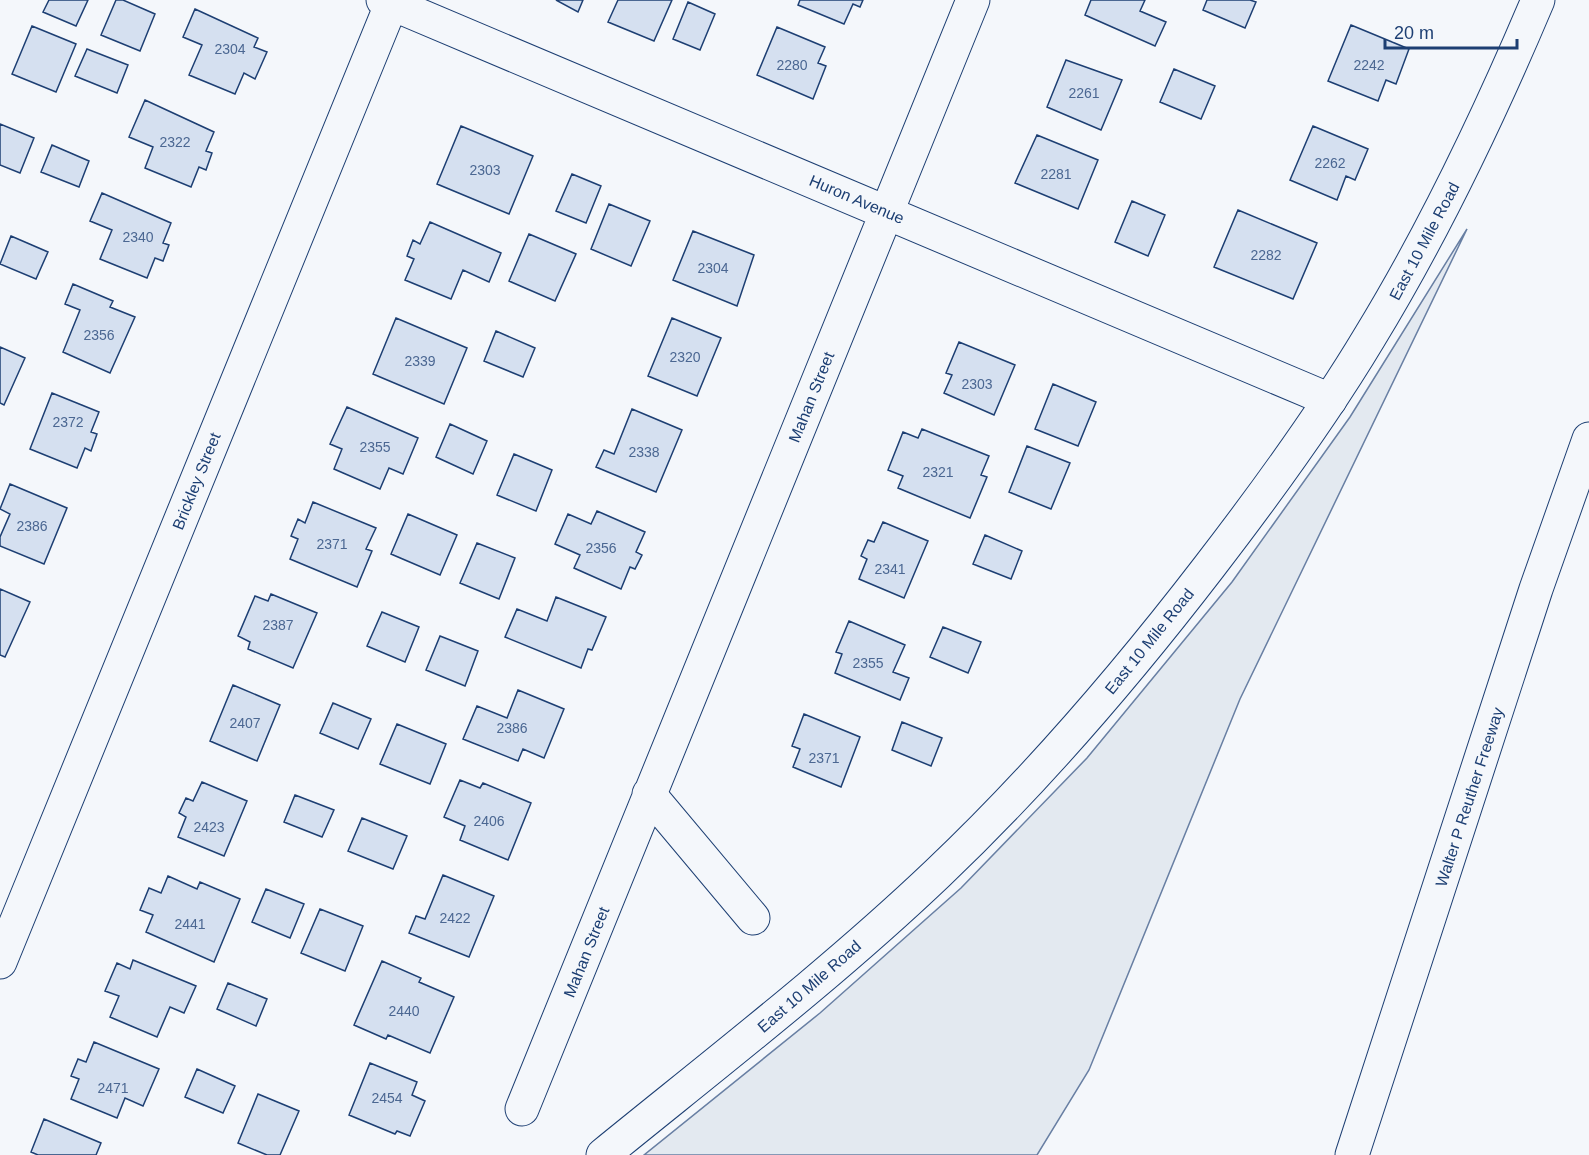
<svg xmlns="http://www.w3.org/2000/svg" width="1589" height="1155" font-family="Arial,sans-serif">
  <rect width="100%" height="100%" fill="#f4f7fb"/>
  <path fill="#e3e9f0" stroke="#687fa3" stroke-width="1.5" d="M1467 229 1240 699 1089 1070 1037 1155H644L820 1013 961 888 1087 758 1232 582 1350 417Z"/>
  <path fill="#d5e0f0" stroke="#1d3f73" stroke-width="1.5" d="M49 0H88L76 26 43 12Z
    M116 0H123L155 14 140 51 101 35Z
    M556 0H583L578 12Z
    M618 0H672L654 41 608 22Z
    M800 0H863L860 7 853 4 844 24 798 5Z
    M1091 0H1145L1140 11 1166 22 1155 46 1085 15Z
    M1207 0H1250L1256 2 1245 28 1203 10Z
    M688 2 715 14 700 50 673 39Z
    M195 9 258 38 254 47 267 52 255 79 244 73 235 94 189 75 202 45 183 37Z
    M1351 25 1409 49 1396 84 1386 80 1378 101 1328 81Z
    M32 26 76 44 56 92 12 74Z
    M777 27 825 47 818 63 826 66 813 99 757 75Z
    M87 49 128 65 117 93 75 76Z
    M1066 60 1122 80 1101 130 1047 107Z
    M1174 69 1215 86 1201 119 1160 102Z
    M145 100 214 132 206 151 212 153 206 170 199 167 191 187 145 168 153 147 129 137Z
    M0 124 34 138 20 173 0 165Z
    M461 126 533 156 509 214 437 184Z
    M1313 126 1368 149 1355 180 1346 176 1337 200 1290 180Z
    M1037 135 1098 160 1078 209 1015 183Z
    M52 145 89 161 79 187 41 172Z
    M572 174 601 186 586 223 556 211Z
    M102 193 171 223 163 243 169 245 163 261 155 258 147 278 100 259 112 230 90 221Z
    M1132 201 1165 215 1148 256 1115 242Z
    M609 204 650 221 631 266 591 249Z
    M1238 210 1317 243 1293 299 1214 267Z
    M430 222 501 253 489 282 463 270 451 299 405 280 414 259 407 256 413 240 420 244Z
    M693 231 754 255 737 306 673 280Z
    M529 234 576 254 555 301 509 281Z
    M11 236 48 252 36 279 0 264Z
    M73 284 113 301 110 307 135 317 110 373 63 352 80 310 65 304Z
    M396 318 467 348 444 404 373 374Z
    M672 318 721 338 697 396 648 376Z
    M496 331 535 348 523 377 484 361Z
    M959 342 1015 365 994 415 944 393 952 375 946 373Z
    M0 347 25 358 4 405 0 403Z
    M1053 384 1096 402 1078 446 1035 429Z
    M52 393 99 412 91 432 97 434 91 451 85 448 77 468 30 449Z
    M347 407 418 438 403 474 389 468 380 489 334 469 342 449 330 444Z
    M632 409 682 430 656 492 596 467 604 450 614 454Z
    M450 424 487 441 473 474 436 457Z
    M922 429 989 456 981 475 987 477 970 518 898 488 903 476 888 470 903 432 918 438Z
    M1027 446 1070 463 1051 509 1009 492Z
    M514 454 552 470 536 511 497 495Z
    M10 484 67 508 44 564 0 546V537L10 514 0 509Z
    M313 502 376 528 366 549 372 551 357 587 290 559 298 539 291 536 298 519 305 523Z
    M597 511 645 532 636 552 642 555 635 569 630 567 621 589 574 568 580 555 555 544 568 514 591 524Z
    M408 514 457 535 440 575 391 554Z
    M883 522 928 541 904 598 859 579 867 559 861 556 868 540 874 542Z
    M985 535 1022 551 1011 579 973 564Z
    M477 543 515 558 499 599 460 583Z
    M0 589 30 602 5 657 0 655Z
    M271 594 317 613 293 668 248 649 250 642 238 636 255 596 268 601Z
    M556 597 606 617 592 650 588 649 581 668 505 637 517 609 547 621Z
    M382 612 419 627 405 662 367 646Z
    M849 621 905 645 893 672 909 678 900 700 835 673 842 654 836 652Z
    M943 627 981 642 968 673 930 657Z
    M440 636 478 651 465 686 426 670Z
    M233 685 280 705 257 761 210 741Z
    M518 690 564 709 544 758 523 749 518 761 463 739 477 706 507 718Z
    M333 703 371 719 358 749 320 733Z
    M804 714 860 737 841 787 793 767 800 749 792 746Z
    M902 722 942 738 931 766 892 750Z
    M397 724 446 744 430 784 380 764Z
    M460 780 480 788 483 783 531 803 508 860 460 840 465 826 444 817Z
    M202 782 247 801 224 856 178 837 186 817 179 813 186 798 193 801Z
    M295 795 334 810 322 837 284 822Z
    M362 818 407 836 393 869 348 851Z
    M443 875 494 896 469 957 409 933 416 916 425 919Z
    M168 876 197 889 200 882 240 899 214 962 146 932 153 915 140 910 149 888 161 893Z
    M266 889 304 904 290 938 252 922Z
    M320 909 363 926 345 971 301 953Z
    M133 960 196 986 184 1013 170 1007 157 1037 110 1017 119 996 105 991 117 963 130 969Z
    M382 961 421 978 419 982 454 997 430 1053 388 1035 386 1039 354 1025Z
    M228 983 267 999 256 1026 217 1009Z
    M94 1042 159 1069 143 1106 125 1098 117 1118 71 1099 79 1079 71 1076 78 1059 86 1062Z
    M370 1063 417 1082 412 1095 425 1101 410 1136 397 1131 395 1134 349 1115Z
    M197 1069 235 1086 223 1113 185 1097Z
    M258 1094 299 1111 280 1155H267L238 1143Z
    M44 1119 101 1143 96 1155H38L31 1152Z"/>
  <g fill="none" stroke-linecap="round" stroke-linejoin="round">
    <g stroke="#1d3f73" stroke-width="35">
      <path id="minor" d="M383 0 1330 400
        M649 794 753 918
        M0 962 393 0
        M522 1109 973 0"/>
    </g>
    <g stroke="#1d3f73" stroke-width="35">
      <path id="secondary" d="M603 1155C716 1063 833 973 938 873 1037 779 1126 675 1209 567 1266 493 1321 418 1369 338 1435 230 1489 116 1538 0"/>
    </g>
    <g stroke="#1d3f73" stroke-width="35">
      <path id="motorway" d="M1352 1155 1536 589 1589 439"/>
    </g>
    <use href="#minor" stroke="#f4f7fb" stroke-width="33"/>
    <use href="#secondary" stroke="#f4f7fb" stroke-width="33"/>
    <use href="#motorway" stroke="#f4f7fb" stroke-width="33"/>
  </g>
  <g text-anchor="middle" stroke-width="4.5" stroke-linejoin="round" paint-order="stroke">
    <g font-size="14" fill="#4b6792">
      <text x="230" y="54">2304</text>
      <text x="792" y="70">2280</text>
      <text x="1369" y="70">2242</text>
      <text x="1084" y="98">2261</text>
      <text x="175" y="147">2322</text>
      <text x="1330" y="168">2262</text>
      <text x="485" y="175">2303</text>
      <text x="1056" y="179">2281</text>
      <text x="138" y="242">2340</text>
      <text x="1266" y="260">2282</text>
      <text x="713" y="273">2304</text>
      <text x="99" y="340">2356</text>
      <text x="685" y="362">2320</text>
      <text x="420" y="366">2339</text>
      <text x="977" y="389">2303</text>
      <text x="68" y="427">2372</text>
      <text x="375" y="452">2355</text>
      <text x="644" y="457">2338</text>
      <text x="938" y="477">2321</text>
      <text x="32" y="531">2386</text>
      <text x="332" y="549">2371</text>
      <text x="601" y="553">2356</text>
      <text x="890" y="574">2341</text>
      <text x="278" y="630">2387</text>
      <text x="868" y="668">2355</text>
      <text x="245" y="728">2407</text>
      <text x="512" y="733">2386</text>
      <text x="824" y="763">2371</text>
      <text x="489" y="826">2406</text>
      <text x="209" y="832">2423</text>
      <text x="455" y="923">2422</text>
      <text x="190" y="929">2441</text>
      <text x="404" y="1016">2440</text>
      <text x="113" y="1093">2471</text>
      <text x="387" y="1103">2454</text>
    </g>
    <g font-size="16" fill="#1d3f73" stroke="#f4f7fb">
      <text transform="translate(857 199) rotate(23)" y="6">Huron Avenue</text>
      <text transform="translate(1424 241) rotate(-62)" y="6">East 10 Mile Road</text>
      <text transform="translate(811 397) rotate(-68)" y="6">Mahan Street</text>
      <text transform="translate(196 481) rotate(-68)" y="6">Brickley Street</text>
      <text transform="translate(1149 641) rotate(-51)" y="6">East 10 Mile Road</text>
      <text transform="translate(1469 797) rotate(-72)" y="6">Walter P Reuther Freeway</text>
      <text transform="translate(586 952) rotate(-68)" y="6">Mahan Street</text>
      <text transform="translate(809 986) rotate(-41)" y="6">East 10 Mile Road</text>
    </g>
  </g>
  <path d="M1385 39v9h132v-9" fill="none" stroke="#1d3f73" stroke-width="3"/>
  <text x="1394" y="39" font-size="18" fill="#1d3f73" stroke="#f4f7fb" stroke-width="4.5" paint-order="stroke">20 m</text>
</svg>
